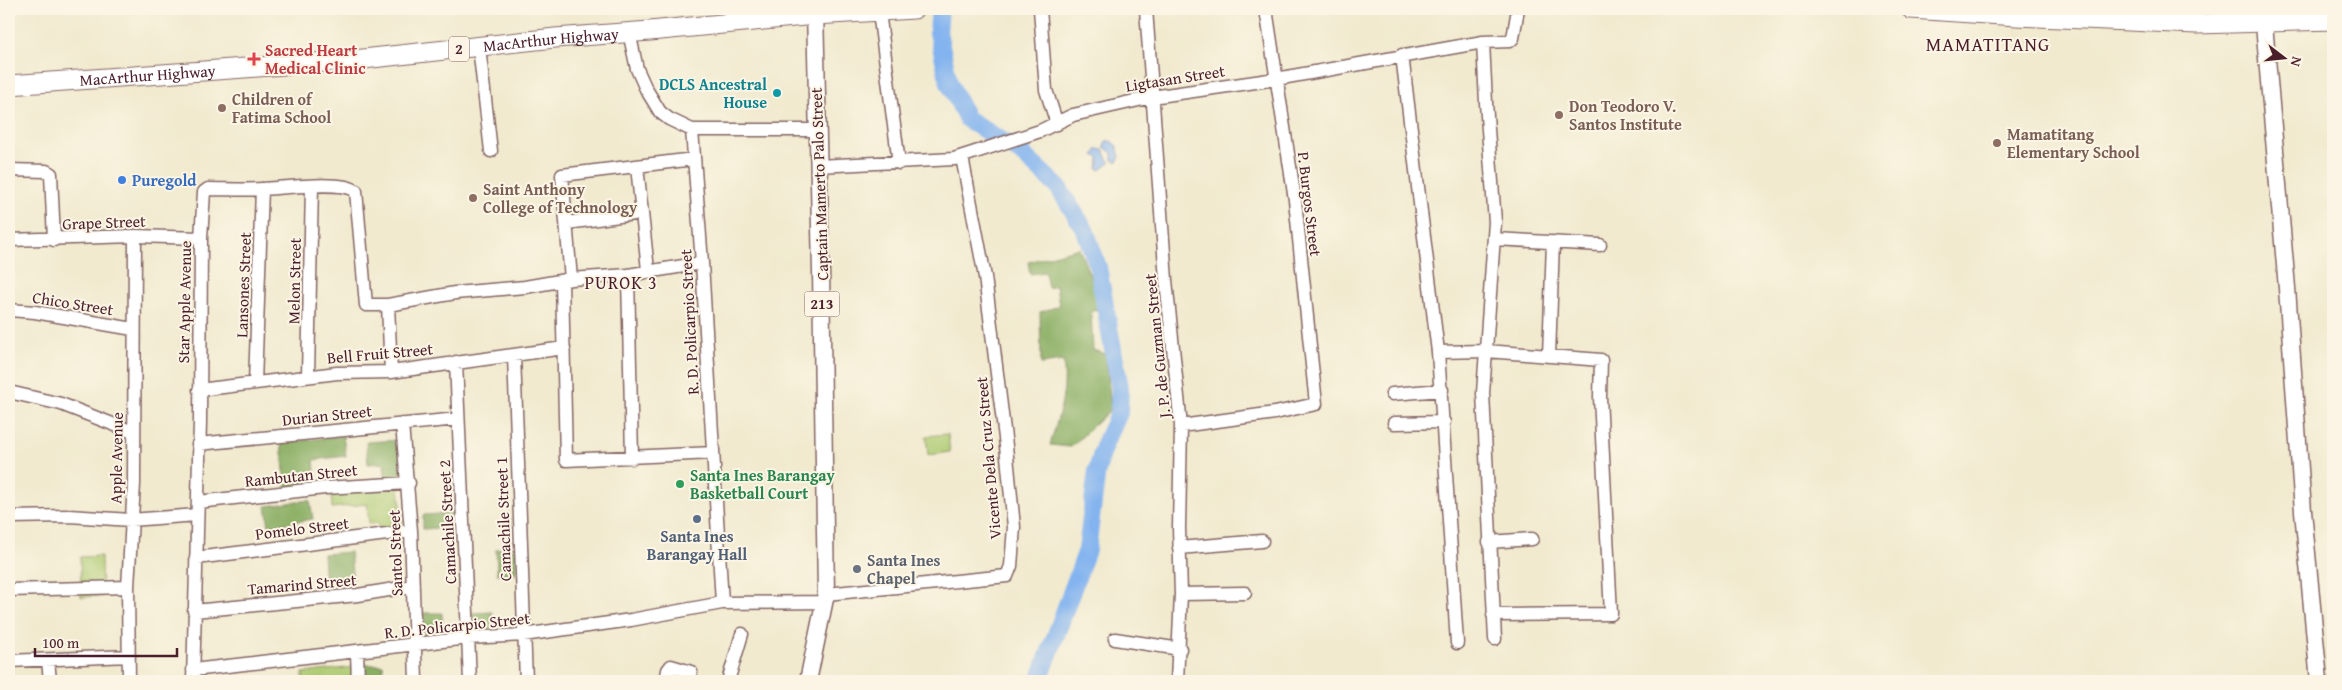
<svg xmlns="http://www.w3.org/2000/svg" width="2342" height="690" font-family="'Gentium Book Plus',serif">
  <rect width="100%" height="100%" fill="#fcf5e5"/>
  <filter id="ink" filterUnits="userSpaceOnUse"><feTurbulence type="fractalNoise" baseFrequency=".02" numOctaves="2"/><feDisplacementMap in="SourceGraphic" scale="10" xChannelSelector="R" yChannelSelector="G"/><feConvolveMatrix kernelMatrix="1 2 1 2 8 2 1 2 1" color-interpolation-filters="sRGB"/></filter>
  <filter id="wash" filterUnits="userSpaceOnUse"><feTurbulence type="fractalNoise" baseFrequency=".0096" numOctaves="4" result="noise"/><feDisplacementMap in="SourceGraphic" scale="20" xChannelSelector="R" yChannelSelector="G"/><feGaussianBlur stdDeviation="1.12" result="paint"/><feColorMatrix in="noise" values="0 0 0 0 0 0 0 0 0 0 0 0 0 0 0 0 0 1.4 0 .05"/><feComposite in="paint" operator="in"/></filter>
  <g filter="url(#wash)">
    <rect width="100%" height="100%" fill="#f1eacf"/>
    <path fill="#adcb72" stroke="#7c754e" d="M948 434 950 452 928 455 926 436Z
      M399 487 403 528 379 530 378 523 369 524 367 504 332 508 331 494Z
      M101 556 102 596 81 597 80 557Z
      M354 667V681H303V673Z"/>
    <path fill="#8aaf64" stroke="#6a6748" d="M1079 248 1102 306 1091 313 1093 350 1106 354 1111 409 1071 447 1050 445C1058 417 1068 391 1063 361L1041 364 1040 312 1059 306 1056 286 1048 288 1045 272 1030 274 1028 262Z
      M343 436 346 456 314 460 316 484 286 488 281 443Z
      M400 440 403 481 386 483 384 463 368 464 366 442Z
      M310 500 313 519 269 526 266 506Z
      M457 513 458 527 423 529V515Z
      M496 549H516V573L497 574Z
      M350 552 353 582 325 585 323 554Z
      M492 612V633L473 634 472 613Z
      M442 613 443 634 424 635 423 613Z
      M364 665H383L384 681H365Z"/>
    <path fill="#83b4ef" stroke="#666a8d" d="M1106 141H1111L1117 146 1120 157 1117 162 1112 160V153L1104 147Z
      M1098 149 1104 150 1110 163 1101 170 1098 169 1099 158 1094 155Z"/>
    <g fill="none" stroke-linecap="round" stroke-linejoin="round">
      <path stroke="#83b4ef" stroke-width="18" d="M940 9 938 32 949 83 967 119 1020 152 1058 187 1085 230 1098 267 1120 388 1119 413 1105 443 1097 470 1087 550 1039 681"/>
    </g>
  </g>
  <g filter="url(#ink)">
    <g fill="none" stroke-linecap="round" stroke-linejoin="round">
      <g stroke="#846664" stroke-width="15">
        <path id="minor" d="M1040 9 1046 90 1057 124
          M1146 9 1166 280 1181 426 1179 528 1181 594 1177 681
          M879 12 899 163
          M629 32 637 69 646 89 660 112 669 119 692 130H816
          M1483 42 1486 103 1495 222 1483 393 1495 639
          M479 47 491 151
          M1402 55 1438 352 1457 643
          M692 130 702 263 722 603
          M637 166 648 270
          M818 166 954 159 1040 131 1073 115 1152 97 1276 79 1483 42 1510 41 1513 38 1518 9
          M9 170 46 171 51 174 54 240
          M567 223 642 213
          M1495 239 1600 245
          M9 240 135 236 201 238
          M628 275 632 458
          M571 279 562 175 694 159
          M562 281 566 460 713 453
          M388 305 391 372
          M9 310 35 312 133 329
          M1438 352 1486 351 1601 360 1600 397 1611 614 1493 615
          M514 355 526 681
          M1549 356 1553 242
          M456 362 470 681
          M308 376 312 186
          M255 383 262 189
          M199 390 337 373 391 372 564 348
          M9 392 61 404 133 432
          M1392 394 1442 390
          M1394 423 1444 422
          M402 424 411 531 416 681
          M1181 426 1275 413 1316 404 1295 200 1266 9
          M198 444 458 419
          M198 502 325 488 409 483
          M9 517 69 516 131 520 197 515
          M1489 542 1532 539
          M1179 548 1262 541
          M196 558 411 531
          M9 590 128 587
          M826 594 1007 576 1011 566 1014 527 1006 446 985 277 962 157
          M1181 594 1245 593
          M194 611 358 595 413 586
          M1115 639 1180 649
          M357 652 358 681
          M48 660 50 681
          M9 661 129 656
          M193 670 468 638 523 635 631 620 722 603 825 602
          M129 681 128 587 134 484 135 236
          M193 681 200 422 201 238 204 192 208 189C227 189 245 190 263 189 283 188 342 180 356 191L366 305H388L455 293 525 287 571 279 628 275 702 263
          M666 681 668 670 671 666 691 672
          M728 681 742 634"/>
      </g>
      <g stroke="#846664" stroke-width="19">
        <path id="major" d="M2264 24 2287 288 2303 511 2319 681
          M808 681 826 594 821 271 815 9"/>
      </g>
      <g stroke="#846664" stroke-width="21">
        <g id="highway">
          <path d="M1911 9 2017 16 2197 24 2333 20"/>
          <path id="s1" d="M9 85 354 60 555 38 650 31 815 15 914 9"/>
        </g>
      </g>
      <use href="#minor" stroke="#fff" stroke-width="12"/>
      <use href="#major" stroke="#fff" stroke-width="16"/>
      <use href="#highway" stroke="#fff" stroke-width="19"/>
    </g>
  </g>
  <path fill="#e0444e" stroke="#fcf5e5" stroke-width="2" d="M251.5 51.5h5v5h5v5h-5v5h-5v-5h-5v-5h5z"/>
  <circle fill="#0f9aa8" stroke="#fcf5e5" stroke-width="2" cx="777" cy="93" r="5"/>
  <g fill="#8d6e63" stroke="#fcf5e5" stroke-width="2">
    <circle cx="222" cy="108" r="5"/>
    <circle cx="1559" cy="115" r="5"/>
    <circle cx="1997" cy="143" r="5"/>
    <circle cx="473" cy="198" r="5"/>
  </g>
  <circle fill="#3f7fe0" stroke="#fcf5e5" stroke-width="2" cx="122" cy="180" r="5"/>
  <circle fill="#2e9e5b" stroke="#fcf5e5" stroke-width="2" cx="680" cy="484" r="5"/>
  <circle fill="#5c6f8a" stroke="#fcf5e5" stroke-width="2" cx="697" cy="519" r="5"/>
  <circle fill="#6b7280" stroke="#fcf5e5" stroke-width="2" cx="857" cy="569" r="5"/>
  <g text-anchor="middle" stroke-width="4" stroke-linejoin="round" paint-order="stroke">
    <g fill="#fcf5e5" stroke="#7f5f63" stroke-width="1">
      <rect x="449" y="36.5" width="20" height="25" rx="4"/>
      <rect x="804.5" y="291.5" width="35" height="25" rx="4"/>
    </g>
    <g font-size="15" font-weight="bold" fill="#4a1f2b">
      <text x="459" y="54">2</text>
      <text x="822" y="309">213</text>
    </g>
    <g font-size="16" fill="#4a1f2b" stroke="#fcf5e5">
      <text dy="6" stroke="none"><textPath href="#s1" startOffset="544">MacArthur Highway</textPath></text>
      <text dy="6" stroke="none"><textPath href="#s1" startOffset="139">MacArthur Highway</textPath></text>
      <text transform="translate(1175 78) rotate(-9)" y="6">Ligtasan Street</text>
      <text transform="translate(819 184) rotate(-92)" y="6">Captain Mamerto Palo Street</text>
      <text transform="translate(1310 204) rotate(83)" y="6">P. Burgos Street</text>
      <text transform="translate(104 222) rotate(-2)" y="6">Grape Street</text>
      <text transform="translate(294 281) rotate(-89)" y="6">Melon Street</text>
      <text transform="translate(243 285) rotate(-88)" y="6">Lansones Street</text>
      <text transform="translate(184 302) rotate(-89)" y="6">Star Apple Avenue</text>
      <text transform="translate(73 303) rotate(9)" y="6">Chico Street</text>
      <text transform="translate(689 322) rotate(-93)" y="6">R. D. Policarpio Street</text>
      <text transform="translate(1157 346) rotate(-96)" y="6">J. P. de Guzman Street</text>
      <text transform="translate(380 353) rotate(-5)" y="6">Bell Fruit Street</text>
      <text transform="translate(327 415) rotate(-6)" y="6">Durian Street</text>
      <text transform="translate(116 458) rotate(-89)" y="6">Apple Avenue</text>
      <text transform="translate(988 458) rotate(-95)" y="6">Vicente Dela Cruz Street</text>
      <text transform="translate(301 475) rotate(-6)" y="6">Rambutan Street</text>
      <text transform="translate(503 519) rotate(-92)" y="6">Camachile Street 1</text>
      <text transform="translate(447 522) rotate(-93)" y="6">Camachile Street 2</text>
      <text transform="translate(302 528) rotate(-7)" y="6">Pomelo Street</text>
      <text transform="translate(395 553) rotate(-92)" y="6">Santol Street</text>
      <text transform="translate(302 584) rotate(-5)" y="6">Tamarind Street</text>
      <text transform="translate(457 625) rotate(-6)" y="6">R. D. Policarpio Street</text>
    </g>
    <g font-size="16" font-weight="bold" fill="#be3a42" stroke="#fcf5e5" text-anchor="start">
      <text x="265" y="56">Sacred Heart<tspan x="265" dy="18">Medical Clinic</tspan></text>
    </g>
    <g font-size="16" font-weight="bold" fill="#0d838f" stroke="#fcf5e5" text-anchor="end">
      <text x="767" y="90">DCLS Ancestral<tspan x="767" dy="18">House</tspan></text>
    </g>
    <g font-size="16" font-weight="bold" fill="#785e54" stroke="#fcf5e5" text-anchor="start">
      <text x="232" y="105">Children of<tspan x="232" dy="18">Fatima School</tspan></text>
      <text x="1569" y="112">Don Teodoro V.<tspan x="1569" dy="18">Santos Institute</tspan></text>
      <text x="2007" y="140">Mamatitang<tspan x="2007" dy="18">Elementary School</tspan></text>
      <text x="483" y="195">Saint Anthony<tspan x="483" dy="18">College of Technology</tspan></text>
    </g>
    <g font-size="16" font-weight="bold" fill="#366cbe" stroke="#fcf5e5" text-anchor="start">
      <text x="132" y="186">Puregold</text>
    </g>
    <g font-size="16" font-weight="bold" fill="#27864d" stroke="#fcf5e5" text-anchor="start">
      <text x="690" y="481">Santa Ines Barangay<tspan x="690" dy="18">Basketball Court</tspan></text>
    </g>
    <g font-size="16" font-weight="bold" fill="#4e5e75" stroke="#fcf5e5">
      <text x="697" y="542">Santa Ines<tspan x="697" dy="18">Barangay Hall</tspan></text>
    </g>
    <g font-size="16" font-weight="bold" fill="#5b616d" stroke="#fcf5e5" text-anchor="start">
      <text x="867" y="566">Santa Ines<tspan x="867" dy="18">Chapel</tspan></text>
    </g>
    <g font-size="18" letter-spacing="1" fill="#4a1f2b" stroke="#fcf5e5">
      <text x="621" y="289">PUROK 3</text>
    </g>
    <g font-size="19" letter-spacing="1" fill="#4a1f2b" stroke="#fcf5e5">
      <text x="1988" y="51">MAMATITANG</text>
    </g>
  </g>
  <rect width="2342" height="690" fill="none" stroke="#fcf5e5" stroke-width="30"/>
  <g transform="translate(2284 58) rotate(106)" stroke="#fcf5e5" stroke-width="4" paint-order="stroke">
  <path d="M0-4L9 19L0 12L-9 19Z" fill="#4a1f2b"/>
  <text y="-8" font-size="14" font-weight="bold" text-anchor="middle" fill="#4a1f2b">N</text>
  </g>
  <path d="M35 648v8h142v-8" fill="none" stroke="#4a1f2b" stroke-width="2.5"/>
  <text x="42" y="648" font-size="15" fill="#4a1f2b" stroke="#fcf5e5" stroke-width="4" paint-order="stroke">100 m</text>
</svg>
